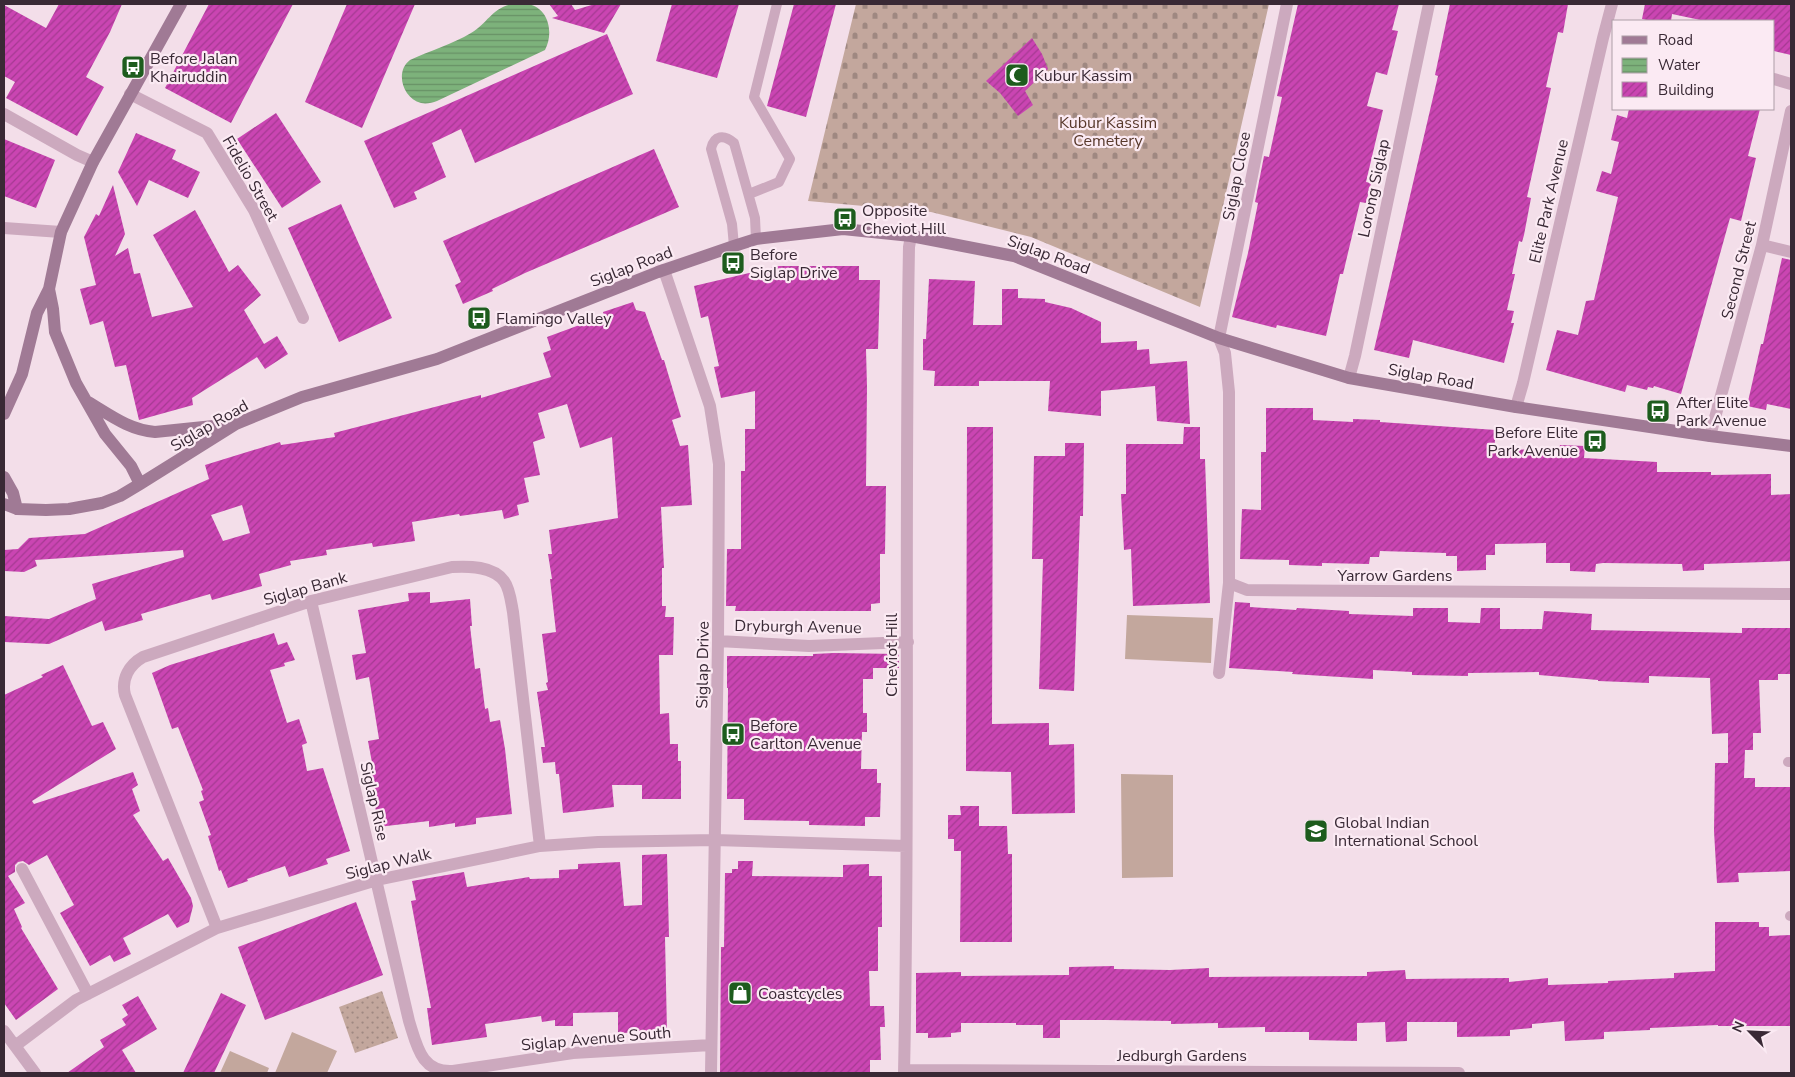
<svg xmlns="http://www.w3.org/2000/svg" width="1795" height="1077" font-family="'Nunito Sans',sans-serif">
  <defs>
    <pattern id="cemetery-stones" width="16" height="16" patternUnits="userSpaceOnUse" patternTransform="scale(1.25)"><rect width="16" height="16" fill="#c3a79d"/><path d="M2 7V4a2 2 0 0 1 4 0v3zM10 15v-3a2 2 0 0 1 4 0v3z" fill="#9f8881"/></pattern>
    <pattern id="park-dots" width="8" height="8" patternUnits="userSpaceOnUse" patternTransform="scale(1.25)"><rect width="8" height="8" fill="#c3a79d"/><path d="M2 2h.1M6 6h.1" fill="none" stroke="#9f8881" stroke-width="1.8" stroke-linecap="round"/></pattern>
    <pattern id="water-rules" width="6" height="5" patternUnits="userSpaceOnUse" patternTransform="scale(1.25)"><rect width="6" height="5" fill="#7db27b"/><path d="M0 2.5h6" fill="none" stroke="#679166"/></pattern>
    <pattern id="building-hatch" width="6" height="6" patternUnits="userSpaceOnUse" patternTransform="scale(1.25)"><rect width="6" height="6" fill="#ca45b2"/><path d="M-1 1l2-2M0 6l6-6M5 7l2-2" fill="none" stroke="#a53a92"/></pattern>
  </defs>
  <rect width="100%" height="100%" fill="#f3dee9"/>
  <path fill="url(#cemetery-stones)" d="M856 4H1269L1200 307 1031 237 931 212 808 201Z"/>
  <path fill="url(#park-dots)" d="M382 991 398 1038 355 1053 339 1007Z"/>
  <path fill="#c3a79d" d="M1127 615 1213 618 1211 663 1125 659Z
    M1121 774 1173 775V877L1122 878Z
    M292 1032 337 1051 327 1073H275Z
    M230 1051 269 1068 267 1073H220Z"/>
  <path fill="url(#water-rules)" d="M512 4C517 4 523 3 528 4 549 8 554 33 545 50L437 101C432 103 426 104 421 103 402 98 395 71 410 60 429 51 453 44 471 33 488 23 491 9 512 4Z"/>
  <path fill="url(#building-hatch)" fill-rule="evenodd" d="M59 4H122L110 32 86 77 104 87 77 136 6 98 15 82 4 76V5L46 28Z
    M209 4H293L231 123 165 88Z
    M347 4H415L362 128 305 102Z
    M549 4H571L575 10 595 4H621L604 33 552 18 558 16Z
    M672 4H739L717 78 656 61Z
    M794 4H836L806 117 767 106Z
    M1298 4H1399L1392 30 1398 31 1387 75 1376 72 1367 106 1383 110 1366 182 1371 183 1366 203 1360 202 1343 274H1340L1326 336 1277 325 1276 328 1232 317 1248 253 1258 203 1255 202 1264 156 1269 157 1282 97 1277 96Z
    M1450 4H1568L1563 33 1558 32 1546 87 1551 88 1527 197 1531 198 1524 235 1522 242 1519 241 1512 274H1515L1507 310 1514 311 1511 323H1514L1504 363 1413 340 1409 358 1374 350 1438 76 1435 75Z
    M1645 4H1791V55L1774 51V21H1705L1672 14 1671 21H1652L1642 19Z
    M607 34 633 94 475 163 461 129 432 143 446 177 414 192 417 199 394 208 364 141Z
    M1032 38 1042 54 1048 69 1025 91 1033 105 1018 116 1000 93 986 81Z
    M1629 109H1760L1748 156 1756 158 1741 221 1730 218 1681 394 1654 386 1653 388 1648 387 1647 390 1627 385 1625 392 1546 370 1557 330 1578 335 1586 301 1594 300 1618 197 1596 191 1602 171 1611 174 1619 142 1611 140 1617 115 1627 118Z
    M276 113 321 182 282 208 237 139Z
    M136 133 176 150 172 159 200 172 188 198 149 180 137 206 118 172Z
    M4 139 55 160 36 208 4 196Z
    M654 149 679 207 525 273 492 289 493 291 463 304 455 285 461 282 443 241Z
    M113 185 125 234 115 256 128 248 134 274 140 273 152 317 193 307 153 235 195 210 229 272 238 265 261 295 244 310 264 344 277 336 288 354 265 369 257 357 192 398 193 405 139 420 126 365 115 367 103 321 90 325 80 289 96 285 84 237 96 214 99 216Z
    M341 204 392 318 339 342 288 228Z
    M1782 258 1791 260V409L1767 404 1766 410 1747 406 1761 344H1763Z
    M779 266H859V280H880L878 349H866L867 387 866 486H886L885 554H880V603L871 604V611H735L736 606H726L727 549H741V471H745V429H755V391L721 398 714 367 719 366 708 316 701 318 694 286Z
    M929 279 975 281 973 325H1002V289H1018V298L1045 299V302L1071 308 1101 322V343L1137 341V350L1149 349 1150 364 1187 361 1190 424 1157 421 1155 386 1101 391V416L1048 411 1050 381H979V386H934L935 371 923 370V339H926Z
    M633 302 636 310 645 312 662 360H664L681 417 672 420 680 446 688 445 692 505 661 507 664 568H662V606H666L665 617H674L673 655H659L660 714 669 713 670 744H678V761H681V799H642V785H612L614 807 563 813 559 774H556L555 762 543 763 541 747H545L537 692 548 690 546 683 548 682 542 634 556 632 550 579H552L548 554H552L549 530 618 518 612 437 580 448 567 404 538 413 545 438 533 442 540 475 524 478 529 502 517 505 519 515 504 519 502 510 460 516 459 514 412 522 415 541 373 547 372 543 326 550 327 555 290 561 291 565 259 574 262 586 212 600 210 594 141 614 143 620 105 631 102 621 49 644 4 642V616L49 619 96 599 92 584 184 557 183 550 35 560 37 566 24 572 4 571V550L18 549 29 538 85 534 209 479 205 465 280 442 281 445 335 437 334 433 481 395V398L551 377 543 353 551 350 547 337 604 316 603 312ZM242 505 250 533 223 541 211 515Z
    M1266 408H1313V420L1353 422V419L1380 420V422L1496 430 1494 450 1559 449 1560 445 1585 446 1584 458 1657 462V472H1711V475L1771 474V495L1791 494V561L1704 564V570L1683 571 1682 564 1603 563 1596 564 1595 572 1570 571V563H1546V543L1495 544V555H1486V570L1457 571V556H1446V553L1380 551 1379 557H1370L1369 564 1322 563V566L1289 565V560L1240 559 1242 509 1261 510V452H1266Z
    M967 427H993L992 724 1049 723V745L1074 744 1075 813 1012 814 1011 772 966 771Z
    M1184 427H1200V459H1205L1210 603 1133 606 1131 549 1124 550 1121 494H1126V444H1183Z
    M1065 443H1084L1083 516H1080L1074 691 1039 689 1043 559H1032L1034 456H1065Z
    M430 592V603L470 599 472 626H470L475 669 480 668 485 709 488 708 490 722 500 720 505 749 512 814 476 818V824L455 827V823L429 827V821L378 827 370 768H373L368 741 379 739 369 677 356 680 352 655 366 653 358 610 409 601 408 593Z
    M1235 602 1250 603V607L1296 610 1297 608 1349 611V614L1413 616V608H1448V622L1480 623 1481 608H1500V629H1542L1544 611 1592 614 1591 630 1742 633V628H1791V674H1778V680H1759L1761 733H1753V750H1745L1744 778H1755V787H1791V871L1738 873 1739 882 1717 883 1714 831 1715 763H1728V733L1712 734 1710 678 1649 676V683L1598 681V680L1539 675V672L1468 673V676L1412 675V672L1373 670V679L1292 674 1293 672 1229 668Z
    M274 633 278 645 287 642 295 660 284 663 285 666 270 670 287 723 299 719 307 743 302 745 307 771 323 768 350 851 326 859 328 864 289 877 285 866 247 879 248 881 228 888 221 870 219 871 208 836 211 835 199 802 204 800 201 791 203 790 178 727 172 729 152 673 170 665Z
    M834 653 899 654V668H873V679H863V713H867V732H862L861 769H877V783H881L880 817H865V826L809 825V821L744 820V799H727L728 688H727V656H813V654Z
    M63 665 92 726 103 722 116 749 32 801 34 804 133 772 138 785 132 789 140 811 133 815 163 861 168 858 191 898 193 906 189 922 177 928 168 914 123 938 131 954 114 962 110 955 90 966 60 913 74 905 47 855 29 865 23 861 18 862 15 865V872L8 876 25 903 14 909 22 927 21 928 58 989 16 1020 4 1003V695L43 677 41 675Z
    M960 806H979V826H1007L1008 854H1012V942H960L961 851H954V839H948V815H961Z
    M667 854 669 937H665L667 1032 618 1033V1012L573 1013V1026H555V1020L542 1022 541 1016 485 1024 487 1037 432 1045 427 1008H431L411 901 416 900 412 881 464 872 467 887 529 877 530 879 559 878V870L578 869V864L620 862 624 906 642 905V855Z
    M738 861H753L752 876 843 877V865L869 864V876H882V927H878V971H869L870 1006H884L885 1027H880L881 1060H870V1073H720L721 947H724L725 873H732V869H738Z
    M356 902 383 975 265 1020 238 947Z
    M1715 922H1759V927H1769V936L1791 935V1026H1718V1025L1650 1028V1030L1604 1032V1039L1565 1041 1564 1021 1532 1024V1028L1510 1030V1036L1457 1037V1022H1407V1041L1386 1042 1385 1022 1357 1023V1041L1309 1040V1032H1265V1027L1218 1028V1023L1171 1024V1021L1105 1020H1060V1038H1043V1025H1016V1023H961V1032L951 1033V1037L928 1038V1033H916V973L961 972V976L1069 975V967L1114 966V969L1170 970 1209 968V977L1367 976V972L1405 970 1406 979 1509 978V982L1548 978V985L1608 983V981L1674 978V973L1715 971Z
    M221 993 246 1005 214 1073H183Z
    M138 996 157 1029 122 1050 136 1073H67L104 1047 100 1040 126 1025 122 1019 128 1015 122 1005Z"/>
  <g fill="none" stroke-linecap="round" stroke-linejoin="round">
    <path stroke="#cca9be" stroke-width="10" d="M749 194 779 182 790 159 754 97 777 4
      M734 246 732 224 711 149C714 135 724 134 734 143L755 218 756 239
      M1788 762H1791
      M1790 916H1791"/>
    <path stroke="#cca9be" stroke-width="12" d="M1774 79 1791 84
      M130 94 207 133 254 210 303 318
      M4 114 77 155 93 162
      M4 228 61 232
      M1762 245 1791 252
      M658 272 664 270 710 406 719 464 718 641 711 1073
      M1349 378 1355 356 1429 4
      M1516 407 1523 383 1603 38 1612 4
      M1710 436 1762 245 1791 111
      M1229 583 1247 590 1791 594
      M311 601 409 1021C417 1046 421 1073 453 1071L573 1053 711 1045
      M718 641 809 646 908 642
      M1219 673 1229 583V392L1225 353 1219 338 1287 4
      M22 869 88 994
      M217 928 125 695C121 679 129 665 143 657L311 601 452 567C469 566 493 566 504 581 510 589 511 602 513 612L540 846
      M4 1031 35 1073
      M15 1046 76 1000 217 928 377 880 540 846 598 842 715 840 906 846
      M904 1070 1459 1073
      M904 1073C910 798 904 523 909 247L911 236"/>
    <path stroke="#a07a95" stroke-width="12" d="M49 289 53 309 55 332 76 383 105 434 131 466 140 484
      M88 402C110 415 129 430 155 432L233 424
      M4 414 22 374 37 313 49 289 61 232 93 162 181 4
      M4 477 13 493 17 509
      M4 504 17 509 46 510 69 509 102 503 120 496 140 484 236 424 302 397 437 359 658 272 734 246 756 239 843 229 911 236 1014 256 1219 338 1349 378 1516 407 1710 436 1791 446"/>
  </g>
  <defs>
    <g id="bus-square" transform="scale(1.25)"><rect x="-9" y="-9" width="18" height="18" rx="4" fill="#1d5c1d" stroke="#fbeaf3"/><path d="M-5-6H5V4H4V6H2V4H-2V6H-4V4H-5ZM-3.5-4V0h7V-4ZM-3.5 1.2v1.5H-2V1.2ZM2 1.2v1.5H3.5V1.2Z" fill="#fff"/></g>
    <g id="mosque-square" transform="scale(1.25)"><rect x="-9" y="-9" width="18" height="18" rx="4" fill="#1d5c1d" stroke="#fbeaf3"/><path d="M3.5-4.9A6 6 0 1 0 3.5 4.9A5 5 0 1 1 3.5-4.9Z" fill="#fff"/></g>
    <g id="school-square" transform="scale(1.25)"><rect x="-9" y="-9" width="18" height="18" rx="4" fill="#1d5c1d" stroke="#fbeaf3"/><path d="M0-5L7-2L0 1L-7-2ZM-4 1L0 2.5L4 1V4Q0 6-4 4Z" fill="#fff"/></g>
    <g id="shop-square" transform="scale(1.25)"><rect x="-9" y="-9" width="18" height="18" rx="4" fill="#1d5c1d" stroke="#fbeaf3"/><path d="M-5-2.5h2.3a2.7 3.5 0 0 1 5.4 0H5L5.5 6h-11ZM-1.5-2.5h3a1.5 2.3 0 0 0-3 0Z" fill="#fff"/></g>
  </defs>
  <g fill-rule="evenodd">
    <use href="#bus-square" x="133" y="67"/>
    <use href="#mosque-square" x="1017" y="75"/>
    <use href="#bus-square" x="845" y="219"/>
    <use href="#bus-square" x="733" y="263"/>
    <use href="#bus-square" x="479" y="318"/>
    <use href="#bus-square" x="1658" y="411"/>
    <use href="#bus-square" x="1595" y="441"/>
    <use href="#bus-square" x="733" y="734"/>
    <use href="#school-square" x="1316" y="831"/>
    <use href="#shop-square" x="740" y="993"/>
  </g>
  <g text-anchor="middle" stroke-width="4.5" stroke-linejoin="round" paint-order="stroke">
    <g font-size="16" fill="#392935" stroke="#fbeaf3" text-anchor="start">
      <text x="150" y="64">Before Jalan<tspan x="150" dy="18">Khairuddin</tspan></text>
      <text x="1034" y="81">Kubur Kassim</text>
      <text x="862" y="216">Opposite<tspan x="862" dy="18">Cheviot Hill</tspan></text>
      <text x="750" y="260">Before<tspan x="750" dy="18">Siglap Drive</tspan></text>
      <text x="496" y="324">Flamingo Valley</text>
      <text x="1676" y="408">After Elite<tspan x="1676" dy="18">Park Avenue</tspan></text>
      <text x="1578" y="438" text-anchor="end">Before Elite<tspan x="1578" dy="18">Park Avenue</tspan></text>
      <text x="750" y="731">Before<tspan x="750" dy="18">Carlton Avenue</tspan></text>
      <text x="1334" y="828">Global Indian<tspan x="1334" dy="18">International School</tspan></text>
      <text x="758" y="999">Coastcycles</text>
    </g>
    <g font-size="16" fill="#58392c" stroke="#fbeaf3">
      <text x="1108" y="128">Kubur Kassim<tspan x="1108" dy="18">Cemetery</tspan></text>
    </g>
    <g font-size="16" fill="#392935" stroke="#fbeaf3">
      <text transform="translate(1236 176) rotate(-79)" y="6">Siglap Close</text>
      <text transform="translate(251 178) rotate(60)" y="6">Fidelio Street</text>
      <text transform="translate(1373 188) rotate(-78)" y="6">Lorong Siglap</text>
      <text transform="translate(1548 201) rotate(-77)" y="6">Elite Park Avenue</text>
      <text transform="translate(1049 254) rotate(20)" y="6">Siglap Road</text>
      <text transform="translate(631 266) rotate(-21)" y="6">Siglap Road</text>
      <text transform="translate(1738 270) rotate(-76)" y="6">Second Street</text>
      <text transform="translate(1431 376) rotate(10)" y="6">Siglap Road</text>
      <text transform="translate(209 425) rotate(-30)" y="6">Siglap Road</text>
      <text x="1395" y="581">Yarrow Gardens</text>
      <text transform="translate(305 588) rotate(-16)" y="6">Siglap Bank</text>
      <text transform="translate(798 626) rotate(1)" y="6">Dryburgh Avenue</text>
      <text transform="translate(891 655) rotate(-90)" y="6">Cheviot Hill</text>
      <text transform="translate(702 665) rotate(-89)" y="6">Siglap Drive</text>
      <text transform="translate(375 801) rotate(77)" y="6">Siglap Rise</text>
      <text transform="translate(388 863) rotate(-14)" y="6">Siglap Walk</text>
      <text transform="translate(596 1038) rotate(-5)" y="6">Siglap Avenue South</text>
      <text x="1182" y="1061">Jedburgh Gardens</text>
    </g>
  </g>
  <rect width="1795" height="1077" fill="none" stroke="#392935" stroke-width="10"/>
  <rect x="1612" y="20" width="162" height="90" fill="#fbeaf3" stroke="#ad9da7"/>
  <rect x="1622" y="36" width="25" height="8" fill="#a07a95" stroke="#ad9da7"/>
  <text x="1658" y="45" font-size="15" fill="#392935">Road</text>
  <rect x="1622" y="58" width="25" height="15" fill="url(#water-rules)" stroke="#ad9da7"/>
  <text x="1658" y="70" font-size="15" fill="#392935">Water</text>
  <rect x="1622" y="82" width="25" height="15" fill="url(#building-hatch)" stroke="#ad9da7"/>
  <text x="1658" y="95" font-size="15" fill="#392935">Building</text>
  <g transform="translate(1750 1032) rotate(294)" stroke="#fbeaf3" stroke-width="4" paint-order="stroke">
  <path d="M0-4L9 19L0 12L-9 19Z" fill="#392935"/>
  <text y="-8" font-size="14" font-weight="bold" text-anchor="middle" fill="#392935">N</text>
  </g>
</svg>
